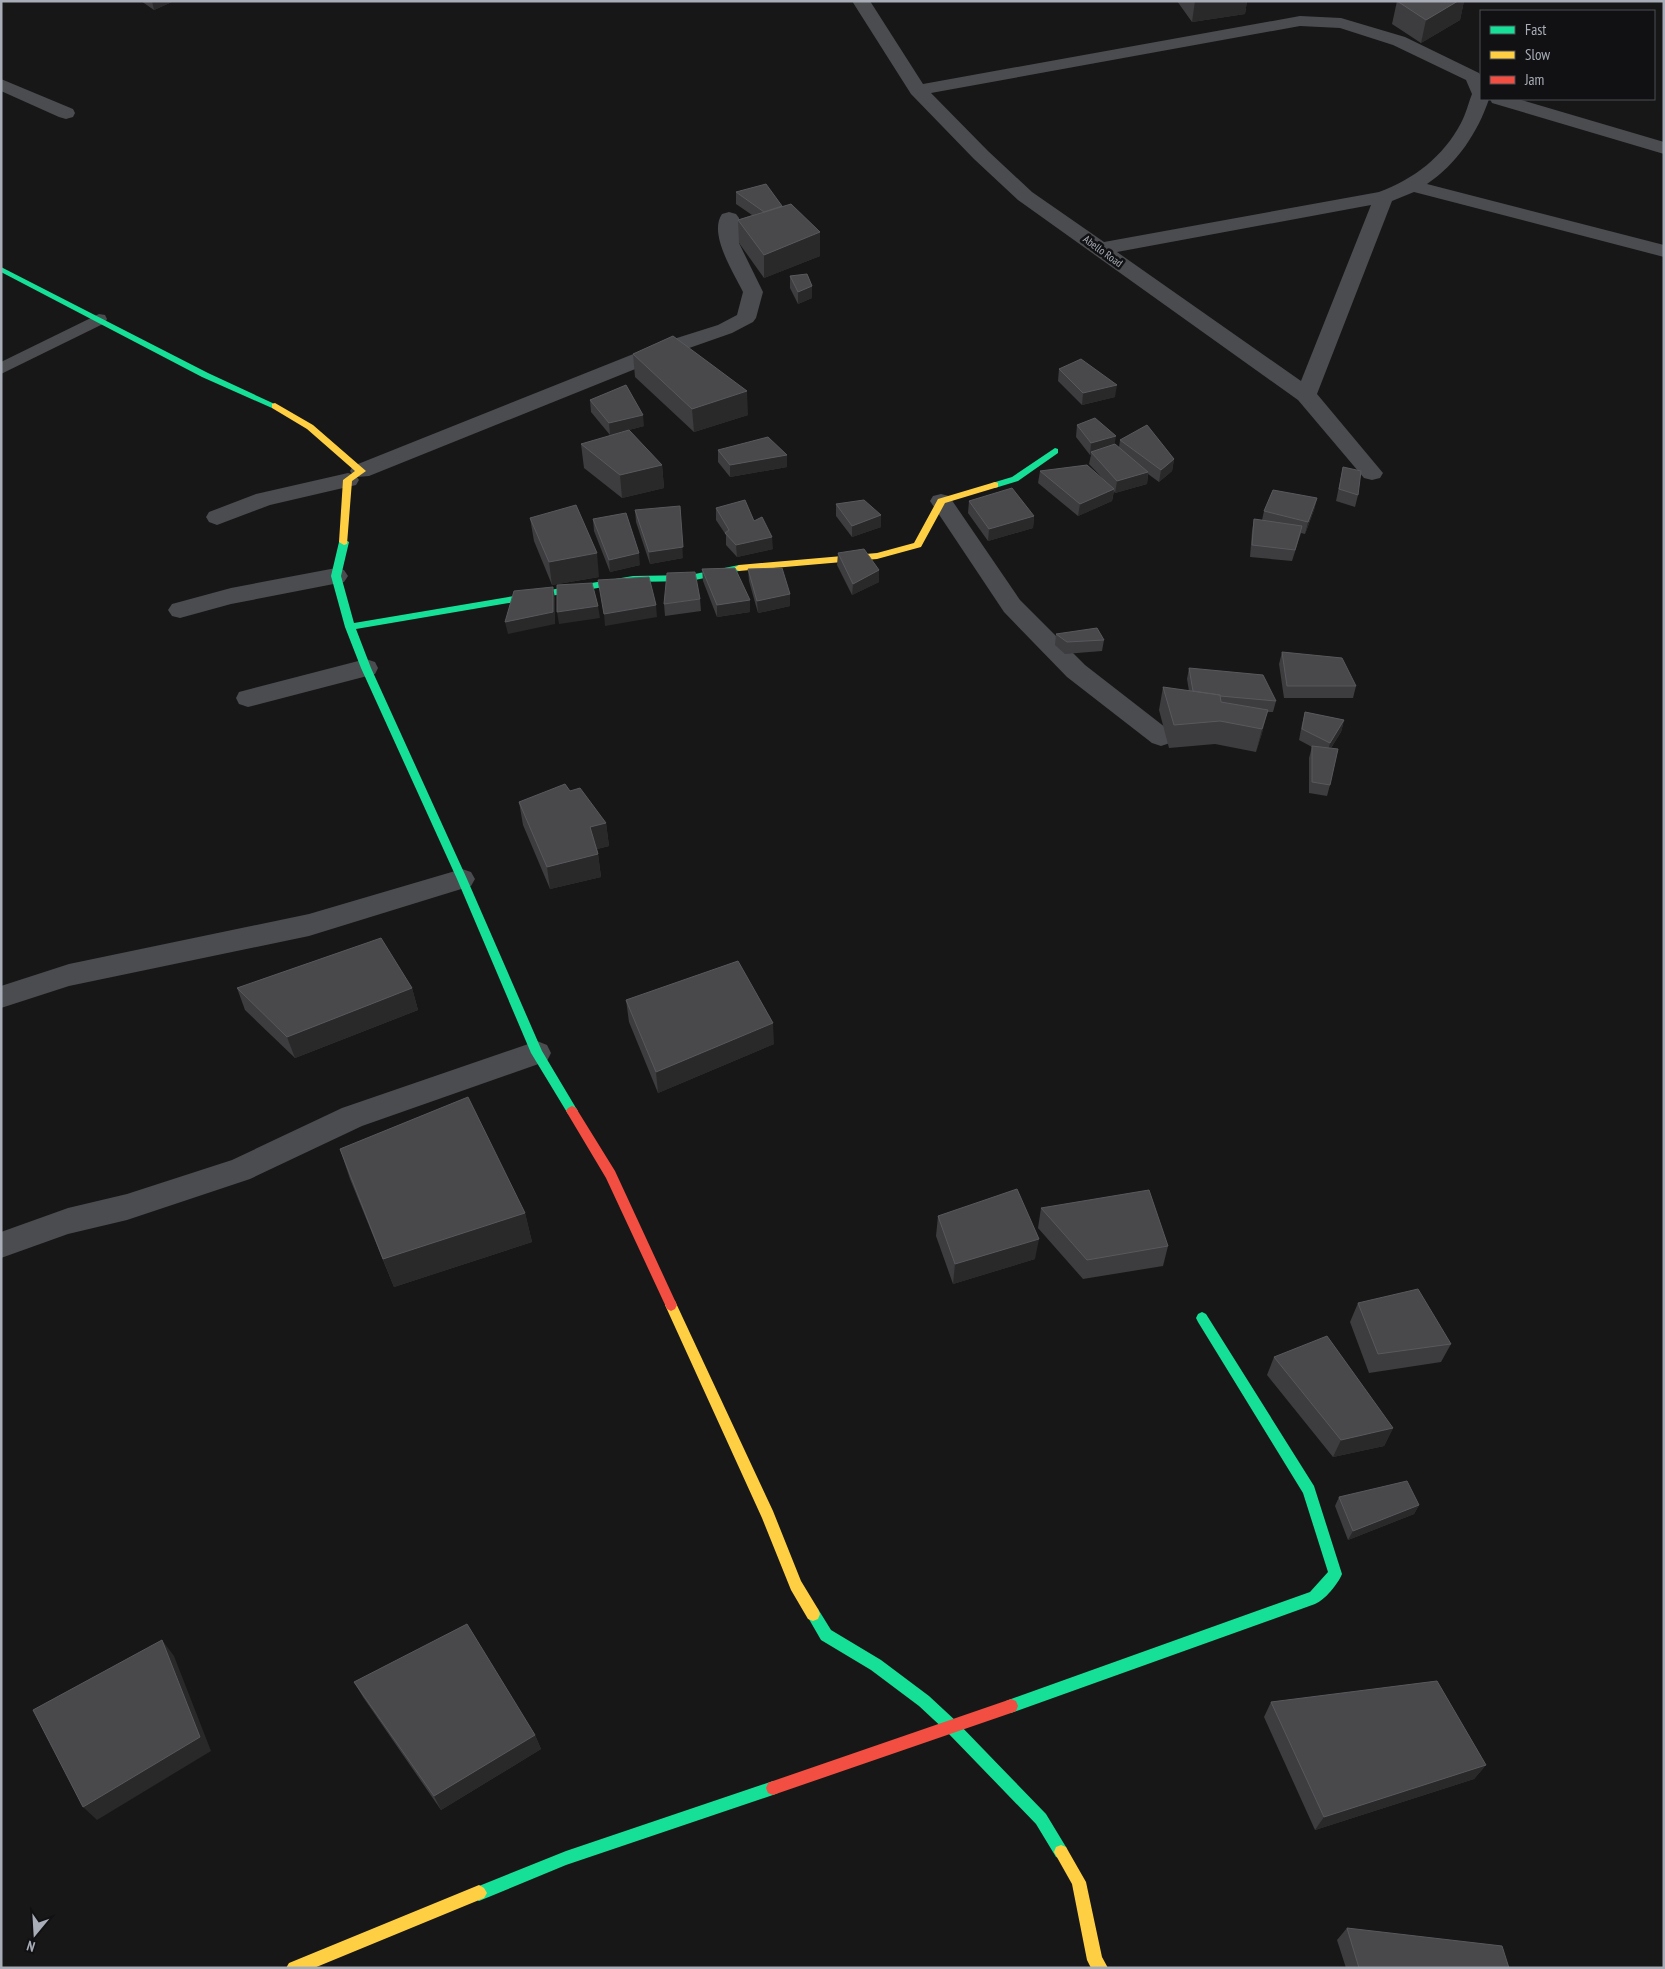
<svg xmlns="http://www.w3.org/2000/svg" width="1665" height="1969" font-family="'PT Sans Narrow',sans-serif">
  <rect width="100%" height="100%" fill="#171717"/>
  <g fill="none" stroke-linecap="round" stroke-linejoin="round">
    <path fill="#4b4c50" fill-rule="evenodd" d="M99 314 105 315 107 319 105 323 1 374V362Z"/>
    <path fill="#4b4c50" fill-rule="evenodd" d="M852 1H870L923 84 1300 16 1341 18 1405 37 1479 73 1481 76V99H1489C1478 132 1457 164 1427 184L1664 245V257L1414 192 1392 201 1317 394 1383 473 1380 478 1372 480 1364 478 1298 400 1018 200 974 159 911 94ZM1300 26 1340 28 1393 45 1466 80 1472 94C1468 104 1466 114 1461 123 1443 157 1414 179 1379 192L1104 242 1032 192 988 151 931 93ZM1371 205 1301 381 1117 252Z
      M1 79 73 109 75 113 73 117 66 119 59 117 1 91Z
      M1490 99H1518L1664 142V154L1492 103Z
      M729 212 736 214 739 218V243L763 292 756 318 753 322 732 333 675 353 369 476 357 477 359 480 356 485 270 505 217 525 209 522 206 517 209 512 256 494 348 473 352 474 350 471 353 466 661 343 718 325 737 315 743 292C734 273 708 234 722 214Z
      M941 494 949 496 1020 600 1085 665 1170 731 1173 737 1170 743 1161 746 1152 743 1067 677 1004 612 930 501 933 496Z
      M336 568 344 570 348 576 344 582 231 604 180 618 172 616 168 610 172 604 231 588Z
      M366 659 375 662 378 668 375 674 248 707 239 704 236 698 239 692Z
      M462 869 471 872 475 879 471 886 309 936 69 986 1 1008V986L69 964 309 914Z
      M537 1041 547 1045 551 1053 547 1061 362 1126 250 1179 127 1220 68 1234 1 1258V1232L68 1208 127 1194 232 1160 342 1108Z"/>
    <path fill="#16e098" fill-rule="evenodd" d="M1 267 208 373 279 406 278 408H272L202 377 1 272Z
      M1055 448 1058 449V453L1018 481 995 488 990 485 992 483 1012 477Z
      M344 539 349 542 341 576 354 623 633 576 690 575 739 565 744 568 739 571 690 581 633 582 356 629 371 668 467 879 542 1051 576 1108 578 1111 576 1114 572 1116 568 1114 531 1053 457 879 361 668 345 627 331 576 339 542Z
      M1202 1312 1206 1314 1314 1486 1342 1574C1338 1584 1325 1600 1315 1604L1011 1713 1006 1711 1004 1706 1006 1701 1011 1699 1310 1592 1328 1572 1303 1493 1198 1322 1196 1318 1198 1314Z
      M813 1607 818 1609 831 1630 881 1660 929 1696 957 1722 1046 1814 1066 1847 1068 1852 1066 1857 1061 1859 1056 1857 1036 1824 947 1732 919 1706 871 1670 821 1640 806 1614 808 1609Z
      M773 1781 778 1783 780 1788 778 1793 773 1795 566 1865 479 1901 474 1898 471 1893 474 1888 566 1851Z"/>
    <path fill="#ffcf43" fill-rule="evenodd" d="M275 403 313 425 366 471 352 481 347 544 344 545 339 542 343 480 355 471 307 429 272 408V404Z
      M995 482 998 483V487L945 503 921 547 877 559 739 571 734 568 739 565 877 553 914 543 938 499Z
      M671 1299 675 1301 773 1511 801 1581 818 1609 820 1614 818 1619 813 1621 808 1619 791 1590 762 1518 665 1305 667 1301Z
      M1061 1845 1066 1847 1086 1882 1102 1957 1108 1968H1091L1087 1960 1072 1884 1054 1852 1056 1847Z
      M479 1885 484 1888 487 1893 484 1898 314 1968H286L289 1963Z"/>
    <path fill="#f24e42" fill-rule="evenodd" d="M572 1106 576 1108 615 1171 677 1305 675 1309 671 1311 667 1309 606 1178 566 1111 568 1108Z
      M1011 1699 1016 1701 1018 1706 1016 1711 1011 1713 773 1795 768 1793 766 1788 768 1783 773 1781Z"/>
  </g>
  <path fill="#3d3d3f" d="M141 1H174L154 10Z
    M1177 1H1247L1245 14 1192 22Z
    M1397 1H1464L1460 20 1421 43 1392 24Z
    M736 192 782 206 820 256 764 278 739 243 738 220 752 215 736 204Z
    M790 276 812 286V298L798 304 790 288Z
    M633 354 748 415 694 432 635 377Z
    M1059 369 1115 397 1082 405 1058 381Z
    M590 400 644 426 610 435 591 412Z
    M1077 425 1119 447 1120 440 1174 459 1172 471 1159 482 1148 474 1147 484 1115 493 1114 491 1112 501 1078 516 1038 483 1040 471 1104 480 1089 464 1091 455H1090L1076 437Z
    M581 444 662 465 664 488 622 498 584 468Z
    M718 450 787 455V467L730 477 718 462Z
    M1343 467 1358 495 1355 507 1336 501Z
    M1317 498 1314 510 1305 534 1301 533 1292 561 1250 557 1252 531 1254 519 1262 520 1264 511Z
    M969 501 1034 516 1033 528 988 541 968 513Z
    M836 504 881 515V527L852 537 836 516Z
    M716 508 754 521 773 549 737 557 726 545V535L716 520Z
    M635 510 683 558 650 564 636 522Z
    M530 518 599 577 552 585 534 541Z
    M593 519 640 565 610 572 594 531Z
    M838 553 879 570V582L852 595 837 565Z
    M702 569 750 600V612L717 617 703 581Z
    M748 569 790 594V606L758 613 749 581Z
    M700 599 701 611 665 616 664 604Z
    M1056 634 1104 640 1102 651 1065 654 1055 645Z
    M1282 652 1356 686 1353 698H1284L1279 664Z
    M1189 668 1276 701 1273 712H1267L1262 733 1256 752 1215 744 1169 748 1159 710 1163 687 1189 691 1187 679Z
    M1305 712 1344 720 1341 732 1331 748 1330 785 1327 796 1309 793V758L1312 747 1299 740 1302 724Z
    M570 791 606 823 609 846 597 849 598 854 601 877 550 889 523 825 519 802Z
    M237 988H412L418 1010 295 1058 245 1010Z
    M626 1000 774 1044 658 1093 629 1022Z
    M340 1149 525 1213 532 1242 394 1287 350 1179Z
    M1041 1208 1168 1246 1163 1266 1083 1279 1038 1228Z
    M938 1216 1035 1259 953 1284 936 1236Z
    M1358 1303 1451 1344 1441 1362 1369 1373 1350 1322Z
    M1274 1357 1393 1428 1384 1446 1333 1457 1267 1375Z
    M1339 1497 1419 1505 1414 1514 1348 1540 1335 1506Z
    M354 1682 535 1735 541 1749 441 1810 363 1697Z
    M1271 1702 1486 1765 1474 1779 1315 1830 1264 1717Z
    M1347 1928 1509 1968H1346L1337 1940Z"/>
  <path fill="#29292a" d="M152 1H174L154 10Z
    M1195 1H1247L1245 14 1192 22Z
    M1458 1H1464L1460 20 1421 43 1426 20Z
    M820 232V256L764 278V255Z
    M812 286V298L798 304V292Z
    M1117 385 1115 397 1082 405 1083 393Z
    M747 391 748 415 694 432 692 409Z
    M643 415 644 426 610 435 609 423Z
    M1116 436 1114 448 1091 452V455H1090L1091 443Z
    M787 455V467L730 477V465Z
    M1174 459 1172 471 1159 482 1161 470Z
    M662 465 664 488 622 498 620 475Z
    M1148 472 1147 484 1115 493 1117 481Z
    M1114 489 1112 501 1078 516 1080 504Z
    M1317 498 1314 510 1305 534 1308 522Z
    M680 506 683 558 650 564 649 552Z
    M881 515V527L852 537V526Z
    M1034 516 1033 528 988 541 989 529Z
    M772 537 773 549 737 557 736 545Z
    M597 553 599 577 552 585 549 562Z
    M639 553 640 565 610 572 609 560Z
    M879 570V582L852 595 853 584Z
    M553 587 555 598V624L508 634 505 622Z
    M790 594V606L758 613 757 601Z
    M750 600V612L717 617V605Z
    M656 605 657 617 605 626 604 614Z
    M598 606 600 618 559 624 557 612Z
    M1268 710 1262 733 1256 752 1262 729Z
    M1344 720 1341 732 1327 754 1330 743Z
    M606 823 609 846 593 850 590 827Z
    M598 854 601 877 550 889 547 867Z
    M412 988 418 1010 295 1058 287 1037Z
    M773 1023 774 1044 658 1093 656 1072Z
    M525 1213 532 1242 394 1287 383 1259Z
    M1039 1239 1035 1259 953 1284 955 1264Z
    M1393 1428 1384 1446 1333 1457 1341 1440Z
    M1419 1505 1414 1514 1348 1540 1353 1531Z
    M162 1640 174 1656 211 1751 97 1820 83 1807Z
    M535 1735 541 1749 441 1810 434 1796Z
    M1486 1765 1474 1779 1315 1830 1324 1817Z"/>
  <path fill="#49494c" stroke="#58595d" d="M1397 1H1458L1426 20Z
    M766 184 782 206 764 212 736 192Z
    M791 204 820 232 764 255 738 220Z
    M807 274 812 286 798 292 790 276Z
    M673 336 747 391 692 409 633 354Z
    M1081 359 1117 385 1083 393 1059 369Z
    M626 385 643 415 609 423 590 400Z
    M1095 418 1116 436 1091 443 1077 425Z
    M1147 425 1174 459 1161 470 1120 440Z
    M629 430 662 465 620 475 581 444Z
    M768 437 787 455 730 465 718 450Z
    M1115 444 1148 472 1117 481 1091 452Z
    M1087 465 1114 489 1080 504 1040 471Z
    M1343 467 1361 471 1358 495 1339 489Z
    M1012 488 1034 516 989 529 969 501Z
    M1273 490 1317 498 1308 522 1264 511Z
    M745 500 754 521 762 517 772 537 736 545 725 533 729 530 716 508Z
    M864 500 881 515 852 526 836 504Z
    M576 505 597 553 549 562 530 518Z
    M680 506 683 547 649 552 635 510Z
    M626 513 639 553 609 560 593 519Z
    M1254 519 1302 526 1295 550 1252 545Z
    M864 549 879 570 853 584 838 553Z
    M735 568 750 600 717 605 702 569Z
    M782 568 790 594 757 601 748 569Z
    M695 572 700 599 664 604 667 573Z
    M649 577 656 605 604 614 598 580Z
    M592 583 598 606 557 612V585Z
    M553 587V612L505 622 514 591Z
    M1097 628 1104 640 1067 642 1056 634Z
    M1282 652 1342 658 1356 686H1287Z
    M1189 668 1263 675 1276 701 1220 696V695L1193 691Z
    M1163 687 1220 695 1221 702 1268 710 1262 729 1220 721 1174 725Z
    M1305 712 1344 720 1330 743 1302 729Z
    M1312 746 1338 749 1330 785 1312 782Z
    M565 784 570 791 580 788 606 823 590 827 598 854 547 867 519 802Z
    M381 938 412 988 287 1037 237 988Z
    M738 961 773 1023 656 1072 626 1000Z
    M468 1097 525 1213 383 1259 340 1149Z
    M1017 1189 1039 1239 955 1264 938 1216Z
    M1149 1190 1168 1246 1087 1260 1041 1208Z
    M1418 1289 1451 1344 1378 1354 1358 1303Z
    M1327 1336 1393 1428 1341 1440 1274 1357Z
    M1407 1481 1419 1505 1353 1531 1339 1497Z
    M467 1624 535 1735 434 1796 354 1682Z
    M162 1640 200 1737 83 1807 33 1710Z
    M1437 1681 1486 1765 1324 1817 1271 1702Z
    M1347 1928 1502 1946 1509 1968H1359Z"/>
  <g text-anchor="middle" stroke-width="5" stroke-linejoin="round" paint-order="stroke">
    <g font-size="11" fill="#a8adb8" stroke="#111113">
      <text transform="translate(1103 251) rotate(36)" y="4">Abello Road</text>
    </g>
  </g>
  <rect width="1665" height="1969" fill="none" stroke="#a8adb8" stroke-width="5"/>
  <rect x="1480" y="10" width="175" height="90" fill="#111113" stroke="#4d4f55"/>
  <rect x="1490" y="26" width="25" height="8" fill="#16e098" stroke="#4d4f55"/>
  <text x="1525" y="35" font-size="15" fill="#a8adb8">Fast</text>
  <rect x="1490" y="51" width="25" height="8" fill="#ffcf43" stroke="#4d4f55"/>
  <text x="1525" y="60" font-size="15" fill="#a8adb8">Slow</text>
  <rect x="1490" y="76" width="25" height="8" fill="#f24e42" stroke="#4d4f55"/>
  <text x="1525" y="85" font-size="15" fill="#a8adb8">Jam</text>
  <g transform="translate(35 1934) rotate(198)" stroke="#111113" stroke-width="4" paint-order="stroke">
  <path d="M0-4L9 19L0 12L-9 19Z" fill="#a8adb8"/>
  <text y="-8" font-size="14" font-weight="bold" text-anchor="middle" fill="#a8adb8">N</text>
  </g>
</svg>
